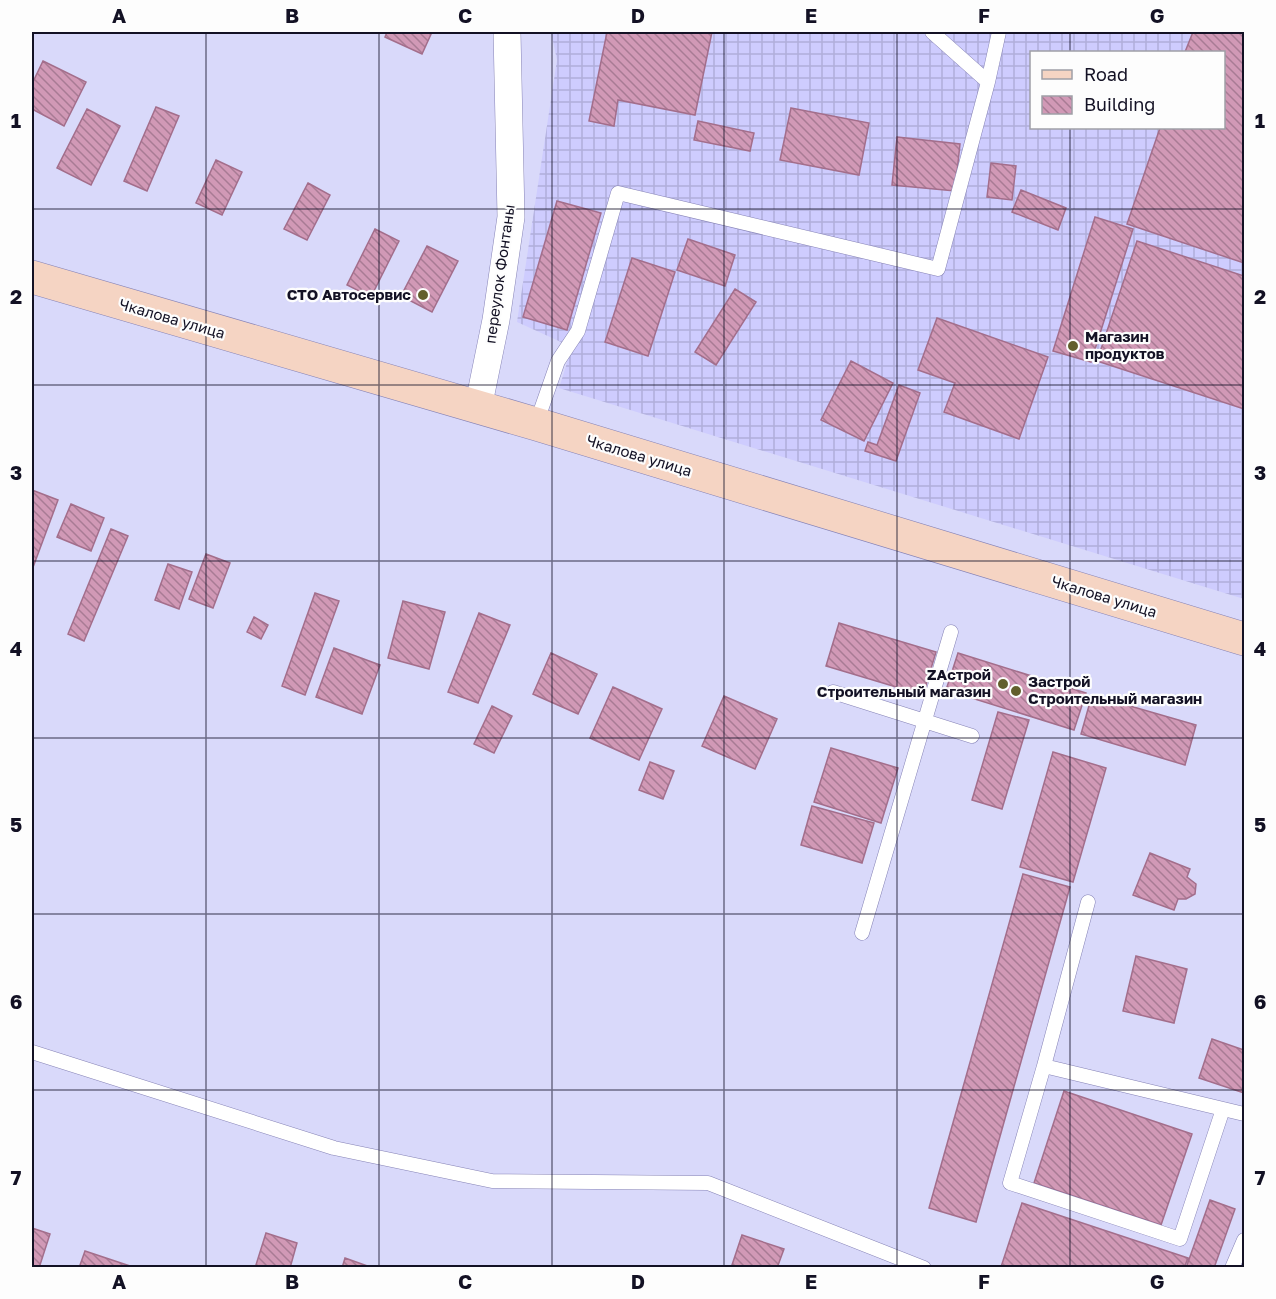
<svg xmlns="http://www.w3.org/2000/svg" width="1276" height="1299" font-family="'Golos Text',sans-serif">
  <defs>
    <pattern id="industrial-grid" width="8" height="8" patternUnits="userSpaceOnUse" patternTransform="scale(1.5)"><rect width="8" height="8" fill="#ceccfe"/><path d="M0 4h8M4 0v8" fill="none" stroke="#b0aeda"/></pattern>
    <pattern id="building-back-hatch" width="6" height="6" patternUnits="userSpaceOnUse" patternTransform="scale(1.5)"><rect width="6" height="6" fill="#d199b6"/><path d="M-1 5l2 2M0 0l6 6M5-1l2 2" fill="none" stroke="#a87b94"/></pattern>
  </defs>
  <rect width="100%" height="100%" fill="#d9d9fa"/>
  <path fill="url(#industrial-grid)" fill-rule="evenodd" d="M551 32H1244V599L559 388 572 347 517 322 557 60ZM1032 52H1224V128H1032Z"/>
  <path fill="url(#building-back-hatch)" stroke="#a36e8b" stroke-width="1.5" d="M387 32H432L422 54 385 37Z
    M607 32H712L695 115 618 100 614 126 589 121Z
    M1193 32H1244V263L1127 224 1160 128H1224V52H1185Z
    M43 61 86 82 64 126 32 109V84Z
    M156 107 179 116 147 191 124 181Z
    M791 108 869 123 859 175 780 160Z
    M87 109 120 126 91 185 57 168Z
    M698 121 754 133 750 151 694 140Z
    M897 137 960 144 955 191 892 185Z
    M216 160 242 172 222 215 196 203Z
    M991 163 1016 166 1012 200 987 197Z
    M308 183 330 195 307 240 284 229Z
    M1021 190 1066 208 1058 230 1012 212Z
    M557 201 601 213 567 330 523 317Z
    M1095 217 1133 229 1091 362 1053 351Z
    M375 229 399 241 371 297 347 285Z
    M688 239 735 255 725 286 677 270Z
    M1137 241 1244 276V409L1097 361Z
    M427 246 458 261 432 312 401 296Z
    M632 258 675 272 648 356 605 342Z
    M735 289 756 302 716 365 695 352Z
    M937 318 1048 357 1019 439 944 412 955 383 918 370Z
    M851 361 893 383 864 441 821 420Z
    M899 385 920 393 896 461 865 451 868 442 877 445Z
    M32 490 58 500 32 570Z
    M71 504 104 518 91 551 57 537Z
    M111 529 128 536 84 641 68 634Z
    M206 554 230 563 213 608 189 599Z
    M168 564 192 572 179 609 155 600Z
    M315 593 339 601 305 695 282 686Z
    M403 601 445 612 429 669 388 658Z
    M479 613 510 625 478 703 448 692Z
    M254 617 268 625 261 639 247 632Z
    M839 623 936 652 923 695 826 666Z
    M334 648 380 665 362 714 316 697Z
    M551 653 597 674 578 714 533 694Z
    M958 653 1086 693 1074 730 946 690Z
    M613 687 662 709 639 760 590 738Z
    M1092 695 1196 725 1185 765 1081 734Z
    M724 696 777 719 755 769 702 746Z
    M492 706 512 716 494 753 474 744Z
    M998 712 1029 720 1002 809 972 800Z
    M831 748 898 768 881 823 814 802Z
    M1053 752 1106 768 1073 882 1020 867Z
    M650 762 674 771 663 799 639 790Z
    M812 806 874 823 862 863 801 845Z
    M1150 853 1190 869 1187 877 1196 884 1195 894 1186 899H1178L1174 910 1133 895Z
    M1023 874 1070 887 976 1222 929 1208Z
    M1136 956 1187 969 1174 1023 1123 1011Z
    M1212 1039 1244 1050V1093L1199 1078Z
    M1064 1091 1192 1134 1161 1225 1034 1183Z
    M1210 1200 1235 1209 1214 1268H1186Z
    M1022 1203 1188 1258 1184 1268 1001 1267Z
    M32 1228 50 1234 39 1268H32Z
    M266 1233 297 1243 290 1268H255Z
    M742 1235 784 1249 777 1268H731Z
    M85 1251 136 1268H79Z
    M345 1258 373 1268H342Z"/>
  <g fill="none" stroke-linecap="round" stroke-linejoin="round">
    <g stroke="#8683b6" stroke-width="15">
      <path id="lane" d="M988 82 999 32
        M536 424 558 361 578 331 618 193 938 269 988 82 932 32
        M833 692 972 736
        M862 933 951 632
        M32 1052 334 1148 492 1181 708 1183 924 1268
        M1044 1066 1088 902
        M1223 1109 1180 1239 1010 1183 1044 1066 1244 1114
        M1232 1268 1244 1240"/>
    </g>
    <g stroke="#8683b6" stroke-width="28">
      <path id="street" d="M478 408 496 320 511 217 507 32"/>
    </g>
    <g stroke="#8683b6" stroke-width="34">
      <path id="secondary" d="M32 277 536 424 1244 639"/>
    </g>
    <use href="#lane" stroke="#fff" stroke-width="14"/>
    <use href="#street" stroke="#fff" stroke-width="27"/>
    <use href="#secondary" stroke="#f5d4c3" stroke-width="33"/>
  </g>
  <path fill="none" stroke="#131124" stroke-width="1.5" stroke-opacity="0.55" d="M206 32V1268M379 32V1268M552 32V1268M724 32V1268M897 32V1268M1070 32V52M1070 128V1268M32 209H1244M32 385H1244M32 561H1244M32 738H1244M32 914H1244M32 1090H1244"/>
  <g fill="#625f2c" stroke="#fdfdfd" stroke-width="2">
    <circle cx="423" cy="295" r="6"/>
    <circle cx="1073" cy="346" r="6"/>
    <circle cx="1003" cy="684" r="6"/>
    <circle cx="1016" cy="691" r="6"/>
  </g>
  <g text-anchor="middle" stroke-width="4.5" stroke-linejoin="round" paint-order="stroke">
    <g font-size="15" fill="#131124" stroke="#fdfdfd">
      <text transform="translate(500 274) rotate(-82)" y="5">переулок Фонтаны</text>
      <text transform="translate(172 319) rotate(16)" y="5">Чкалова улица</text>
      <text transform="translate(639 456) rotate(17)" y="5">Чкалова улица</text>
      <text transform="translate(1104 597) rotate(17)" y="5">Чкалова улица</text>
    </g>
    <g font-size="15" font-weight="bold" fill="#131124" stroke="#fdfdfd" text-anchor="end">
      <text x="411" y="300">СТО Автосервис</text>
      <text x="1085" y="342" text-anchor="start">Магазин<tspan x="1085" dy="17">продуктов</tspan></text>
      <text x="991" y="680">ZAстрой<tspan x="991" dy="17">Строительный магазин</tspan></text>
      <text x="1028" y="687" text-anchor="start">Застрой<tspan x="1028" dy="17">Строительный магазин</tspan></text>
    </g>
  </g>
  <rect width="1276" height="1299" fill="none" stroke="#fdfdfd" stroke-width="66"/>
  <rect x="1030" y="51" width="195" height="78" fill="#fdfdfd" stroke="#9f9fa6" stroke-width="1.5"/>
  <rect x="1042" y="70" width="30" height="9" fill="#f5d4c3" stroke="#9f9fa6" stroke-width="1.5"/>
  <text x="1084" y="81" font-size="18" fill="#131124">Road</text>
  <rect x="1042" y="96" width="30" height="18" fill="url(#building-back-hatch)" stroke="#9f9fa6" stroke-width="1.5"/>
  <text x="1084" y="111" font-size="18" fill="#131124">Building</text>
  <rect x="33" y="33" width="1210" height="1233" fill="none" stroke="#131124" stroke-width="2"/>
  <g font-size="20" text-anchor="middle" font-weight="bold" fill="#131124">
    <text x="119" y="23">A</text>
    <text x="292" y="23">B</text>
    <text x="465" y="23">C</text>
    <text x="638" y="23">D</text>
    <text x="811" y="23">E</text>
    <text x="984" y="23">F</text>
    <text x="1157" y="23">G</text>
    <text x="16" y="128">1</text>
    <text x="1260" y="128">1</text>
    <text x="16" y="304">2</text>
    <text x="1260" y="304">2</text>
    <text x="16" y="480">3</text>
    <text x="1260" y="480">3</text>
    <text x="16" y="656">4</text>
    <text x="1260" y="656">4</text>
    <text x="16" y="832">5</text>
    <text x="1260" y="832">5</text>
    <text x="16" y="1009">6</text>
    <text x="1260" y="1009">6</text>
    <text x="16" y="1185">7</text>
    <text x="1260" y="1185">7</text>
    <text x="119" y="1289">A</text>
    <text x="292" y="1289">B</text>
    <text x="465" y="1289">C</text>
    <text x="638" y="1289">D</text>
    <text x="811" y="1289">E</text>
    <text x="984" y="1289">F</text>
    <text x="1157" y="1289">G</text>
  </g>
</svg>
